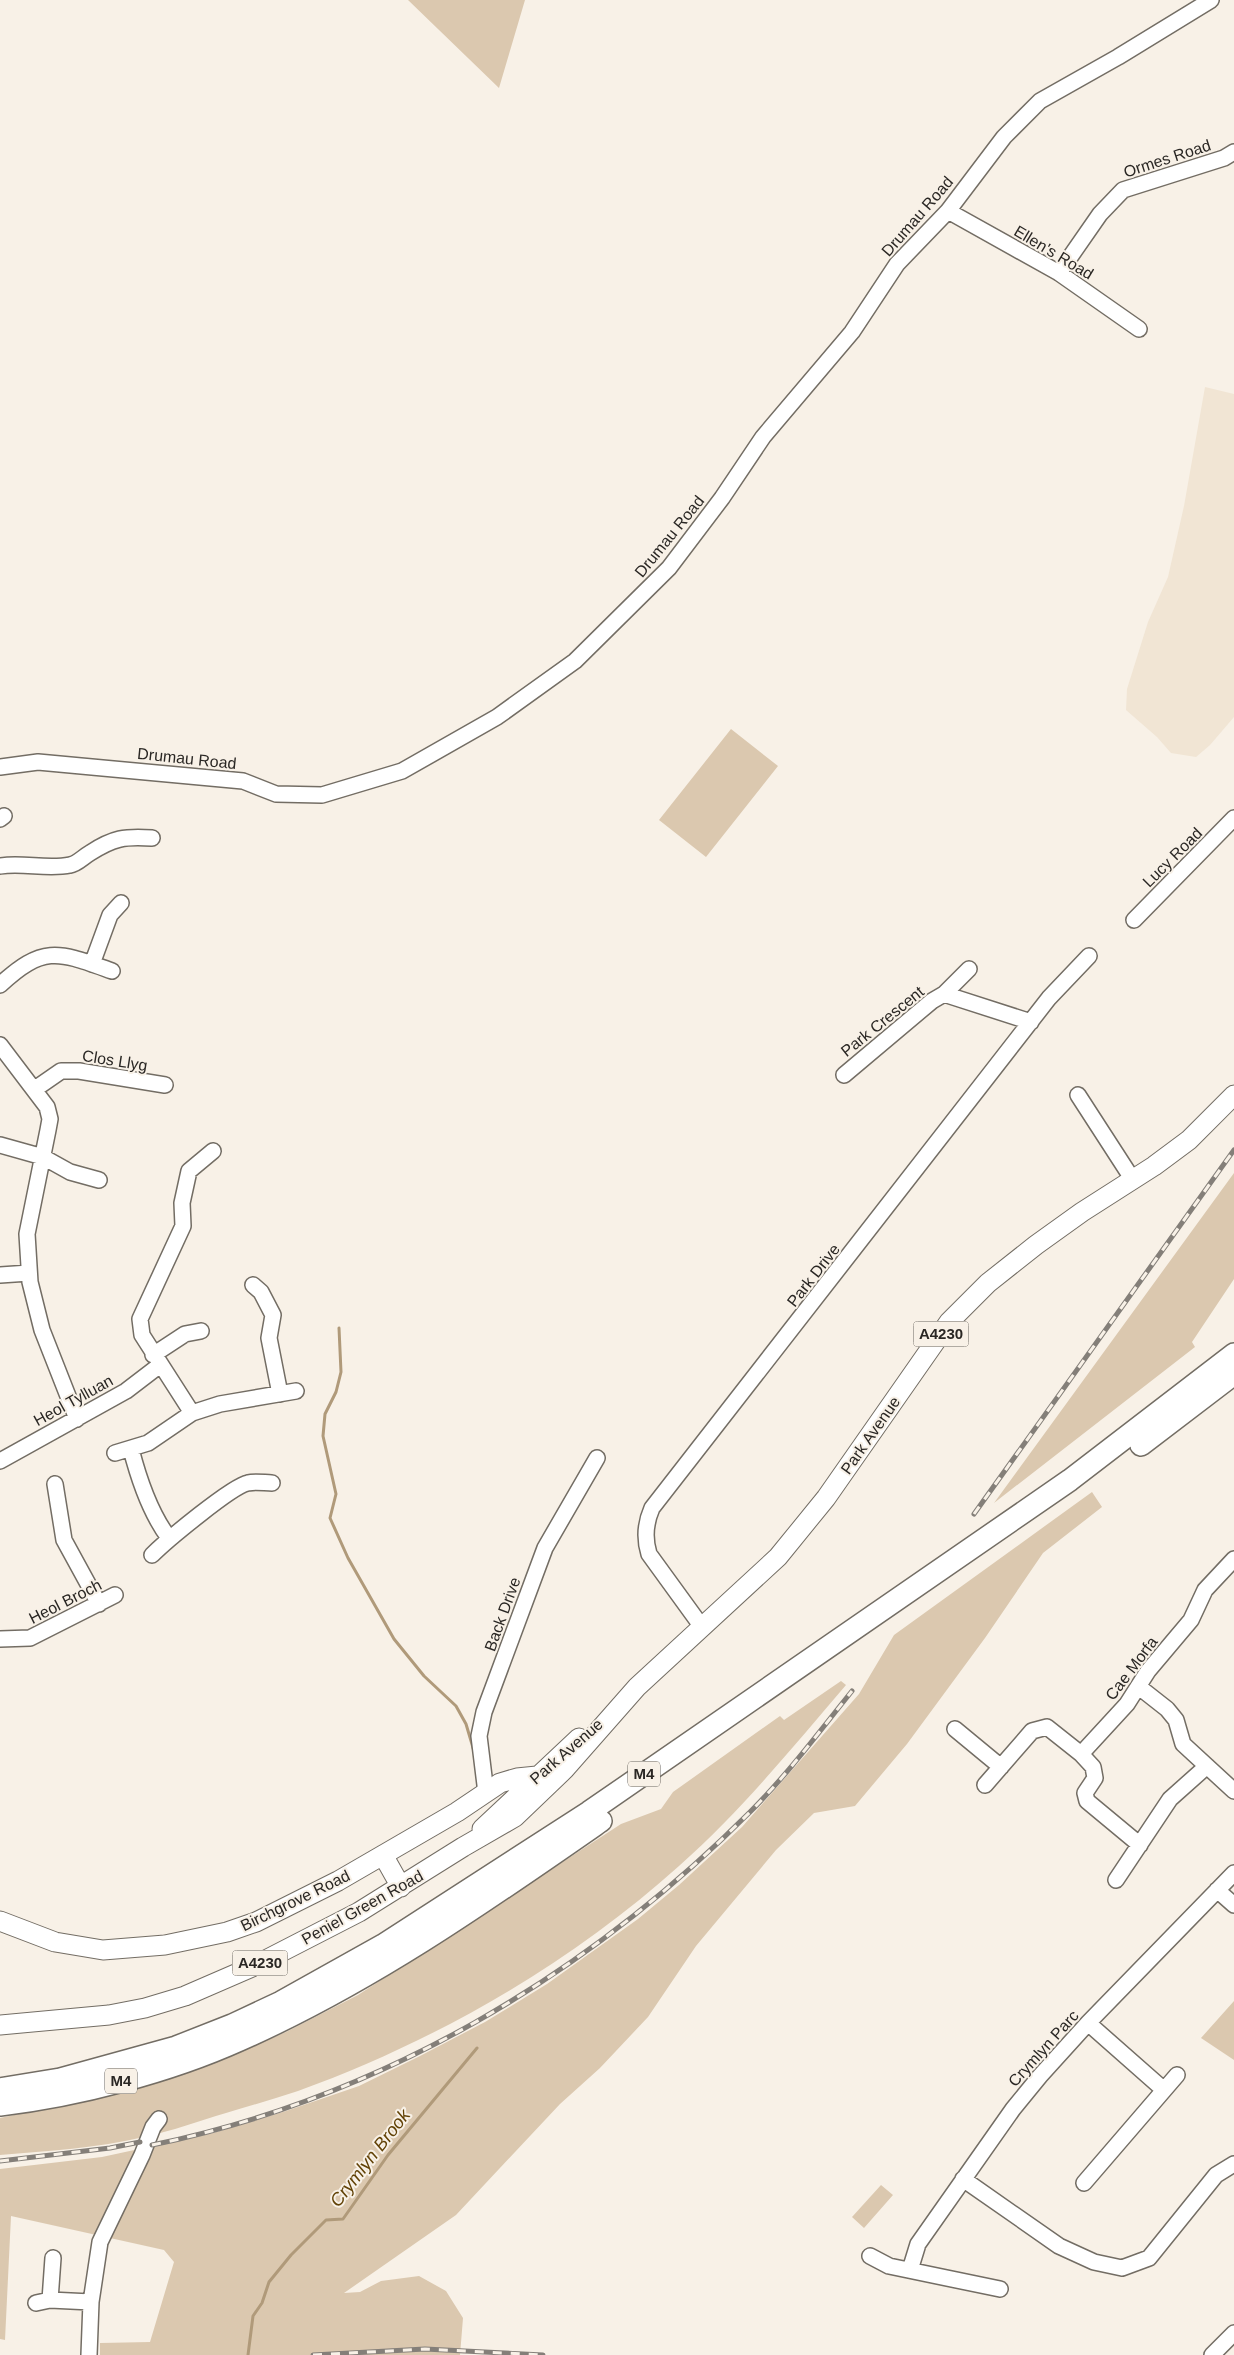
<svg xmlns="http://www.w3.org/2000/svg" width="1234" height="2355" font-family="Arial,sans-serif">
  <rect width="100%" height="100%" fill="#f8f1e7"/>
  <path fill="#f1e5d4" d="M1205 387 1234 394V717L1210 745 1196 757 1171 753 1157 737 1126 710 1127 689 1148 622 1168 577 1184 506Z"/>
  <path fill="#dbc8af" d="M408 0H525L499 88Z
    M731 729 778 766 706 857 659 820Z
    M1234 1173V1279L1192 1342 1195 1347 994 1503Z
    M1092 1492 1102 1507 1043 1553 985 1638 907 1744 855 1806 814 1813 776 1850 696 1946 648 2017 600 2068 560 2104 456 2215 344 2293 360 2292 381 2281 419 2276 446 2291 463 2318 460 2355H100V2343L150 2342 174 2262 164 2250 11 2216 5 2340 0 2339V2169L102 2157 213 2133 286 2111 359 2086 420 2056 485 2022 547 1984 638 1919 679 1885 742 1827 859 1694 894 1635Z
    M841 1681 846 1685C792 1748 741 1811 679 1866 570 1964 436 2041 298 2091 274 2099 249 2106 226 2113 199 2121 172 2131 144 2137 97 2148 48 2151 0 2155V2118L130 2090 214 2063 286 2032 358 1995 621 1824 661 1809 673 1792 780 1716 784 1720Z
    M1234 2001V2060L1201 2038Z
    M881 2185 893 2195 864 2228 852 2217Z"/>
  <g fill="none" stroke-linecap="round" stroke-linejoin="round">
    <path stroke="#b09a7a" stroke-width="3" d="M339 1328 341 1372 336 1392 325 1414 323 1436 336 1494 330 1518 348 1558 394 1639 424 1676 456 1706 466 1724 474 1751
      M248 2355 253 2316 262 2303 269 2282 291 2255 326 2220 343 2219 388 2155 477 2048"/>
    <g stroke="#736d64" stroke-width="18">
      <path id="minor" d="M948 211 1059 273 1139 329
        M1059 273 1100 214 1123 190 1224 158 1234 152
        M0 767 38 762 243 781 276 794 322 795 402 771 497 717 575 661 669 568 722 498 763 437 852 332 897 264 948 211 1004 137 1040 101 1118 57 1211 0
        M0 819 4 816
        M0 866C23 862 47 870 70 865 77 864 83 857 90 853 113 838 125 836 152 838
        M1134 920 1234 818
        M92 964 110 915 121 903
        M0 985C44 944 59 952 112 971
        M944 994 1031 1022
        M0 1045 47 1107 50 1119 48 1130 27 1234 30 1282 42 1330 77 1419
        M844 1075 932 1001 944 994 969 969
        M35 1089 61 1071H79L165 1085
        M1078 1095 1133 1180
        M0 1145 43 1157 70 1172 99 1180
        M0 1275 29 1273
        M253 1285 261 1292 273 1315 269 1338 280 1394
        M153 1355 185 1334 201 1331
        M192 1413 142 1335 140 1319 183 1226 182 1203 189 1171 213 1151
        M131 1449C139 1480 150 1513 169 1538
        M115 1453 148 1443 192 1413 220 1404 296 1391
        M0 1461 126 1391 160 1365
        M55 1484 64 1540 99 1604
        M152 1555C166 1541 232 1486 248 1483 255 1481 265 1483 272 1483
        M702 1627 649 1554C644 1538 645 1524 652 1508L1049 998 1089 956
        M0 1639 30 1638 115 1595
        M1139 1687 1167 1709 1176 1720 1183 1744 1234 1791
        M955 1729 1001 1767
        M985 1785 1032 1731 1047 1727 1081 1754
        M486 1793 479 1736 484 1712 545 1548 597 1458
        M1140 1845 1087 1801 1085 1793 1095 1778 1093 1767 1081 1754 1127 1704 1148 1671 1191 1620 1205 1590 1234 1559
        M1116 1880 1170 1799 1207 1766
        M1217 1890 1234 1905
        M1088 2023 1164 2090
        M963 2179 1059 2246 1094 2262 1122 2268 1149 2258 1216 2175 1234 2164
        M1084 2183 1177 2075
        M870 2256 889 2266 1000 2289
        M910 2270 918 2244 1013 2109 1040 2076 1088 2023 1234 1873
        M50 2300 53 2258
        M36 2303 50 2300 91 2302
        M89 2355 91 2302 100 2242 142 2155 153 2127 159 2119
        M1212 2355 1234 2333"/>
    </g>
    <g stroke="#736d64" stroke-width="21">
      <path id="major" d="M482 1829 579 1738
        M383 1855 401 1887
        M0 1921 55 1942 103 1950 165 1945 227 1932 256 1922 338 1881 457 1812 500 1783 517 1778 537 1776
        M0 2025 109 2015 145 2008 185 1996 252 1967 359 1912 463 1847 515 1817 564 1770 637 1687 778 1557 826 1498 949 1322 988 1283 1036 1245 1082 1212 1154 1166 1189 1140 1234 1095"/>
    </g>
    <g stroke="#736d64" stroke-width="24">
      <path id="highway" d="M1141 1445 1234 1374
        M0 2089 60 2079 176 2047 232 2025 281 2002 383 1945 589 1812 1070 1480 1234 1354
        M0 2105C77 2096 169 2072 240 2040 369 1983 486 1901 601 1821"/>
    </g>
    <use href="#minor" stroke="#fff" stroke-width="15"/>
    <use href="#major" stroke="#fff" stroke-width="19"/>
    <use href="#highway" stroke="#fff" stroke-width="21"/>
    <g stroke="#847f79" stroke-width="5">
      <path id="rail" d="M974 1514 1234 1150
        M152 2145C380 2098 586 1976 750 1812 787 1775 819 1732 852 1691
        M0 2161 110 2148 140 2142
        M313 2355 425 2349 543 2355"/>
    </g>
    <use href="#rail" stroke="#f8f1e7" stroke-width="3" stroke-dasharray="9" stroke-linecap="butt"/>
  </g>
  <g text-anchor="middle" stroke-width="4" stroke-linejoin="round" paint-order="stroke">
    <g fill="#f8f1e7" stroke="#68645e" stroke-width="1">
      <rect x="913.5" y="1321.5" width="55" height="25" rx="4"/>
      <rect x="628" y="1761.5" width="32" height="25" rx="4"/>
      <rect x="232.5" y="1950.5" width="55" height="25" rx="4"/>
      <rect x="105" y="2068.5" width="32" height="25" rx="4"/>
    </g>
    <g font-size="15" font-weight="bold" fill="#2a2724">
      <text x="941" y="1339">A4230</text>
      <text x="644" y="1779">M4</text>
      <text x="260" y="1968">A4230</text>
      <text x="121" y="2086">M4</text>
    </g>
    <g font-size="16" fill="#2a2724" stroke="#f8f1e7">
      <text transform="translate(1167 158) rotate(-18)" y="6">Ormes Road</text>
      <text transform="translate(917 216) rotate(-49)" y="6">Drumau Road</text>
      <text transform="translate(1054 252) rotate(31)" y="6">Ellen's Road</text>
      <text transform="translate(669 536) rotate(-51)" y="6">Drumau Road</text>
      <text transform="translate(187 758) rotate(6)" y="6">Drumau Road</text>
      <text transform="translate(1172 857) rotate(-45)" y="6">Lucy Road</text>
      <text transform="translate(882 1021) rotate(-39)" y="6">Park Crescent</text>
      <text transform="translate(115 1060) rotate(9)" y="6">Clos Llyg</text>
      <text transform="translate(813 1275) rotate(-52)" y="6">Park Drive</text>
      <text transform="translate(73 1400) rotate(-29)" y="6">Heol Tylluan</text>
      <text transform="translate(870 1435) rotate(-55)" y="6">Park Avenue</text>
      <text transform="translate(65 1601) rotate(-27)" y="6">Heol Broch</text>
      <text transform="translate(502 1614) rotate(-70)" y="6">Back Drive</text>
      <text transform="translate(1131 1668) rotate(-53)" y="6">Cae Morfa</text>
      <text transform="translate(566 1751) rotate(-41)" y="6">Park Avenue</text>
      <text transform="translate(295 1900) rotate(-26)" y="6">Birchgrove Road</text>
      <text transform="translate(362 1907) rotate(-29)" y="6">Peniel Green Road</text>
      <text transform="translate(1043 2048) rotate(-48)" y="6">Crymlyn Parc</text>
    </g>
    <g font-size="18" font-style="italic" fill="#624206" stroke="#f8f1e7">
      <text transform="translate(370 2158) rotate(-52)" y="6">Crymlyn Brook</text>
    </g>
  </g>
</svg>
